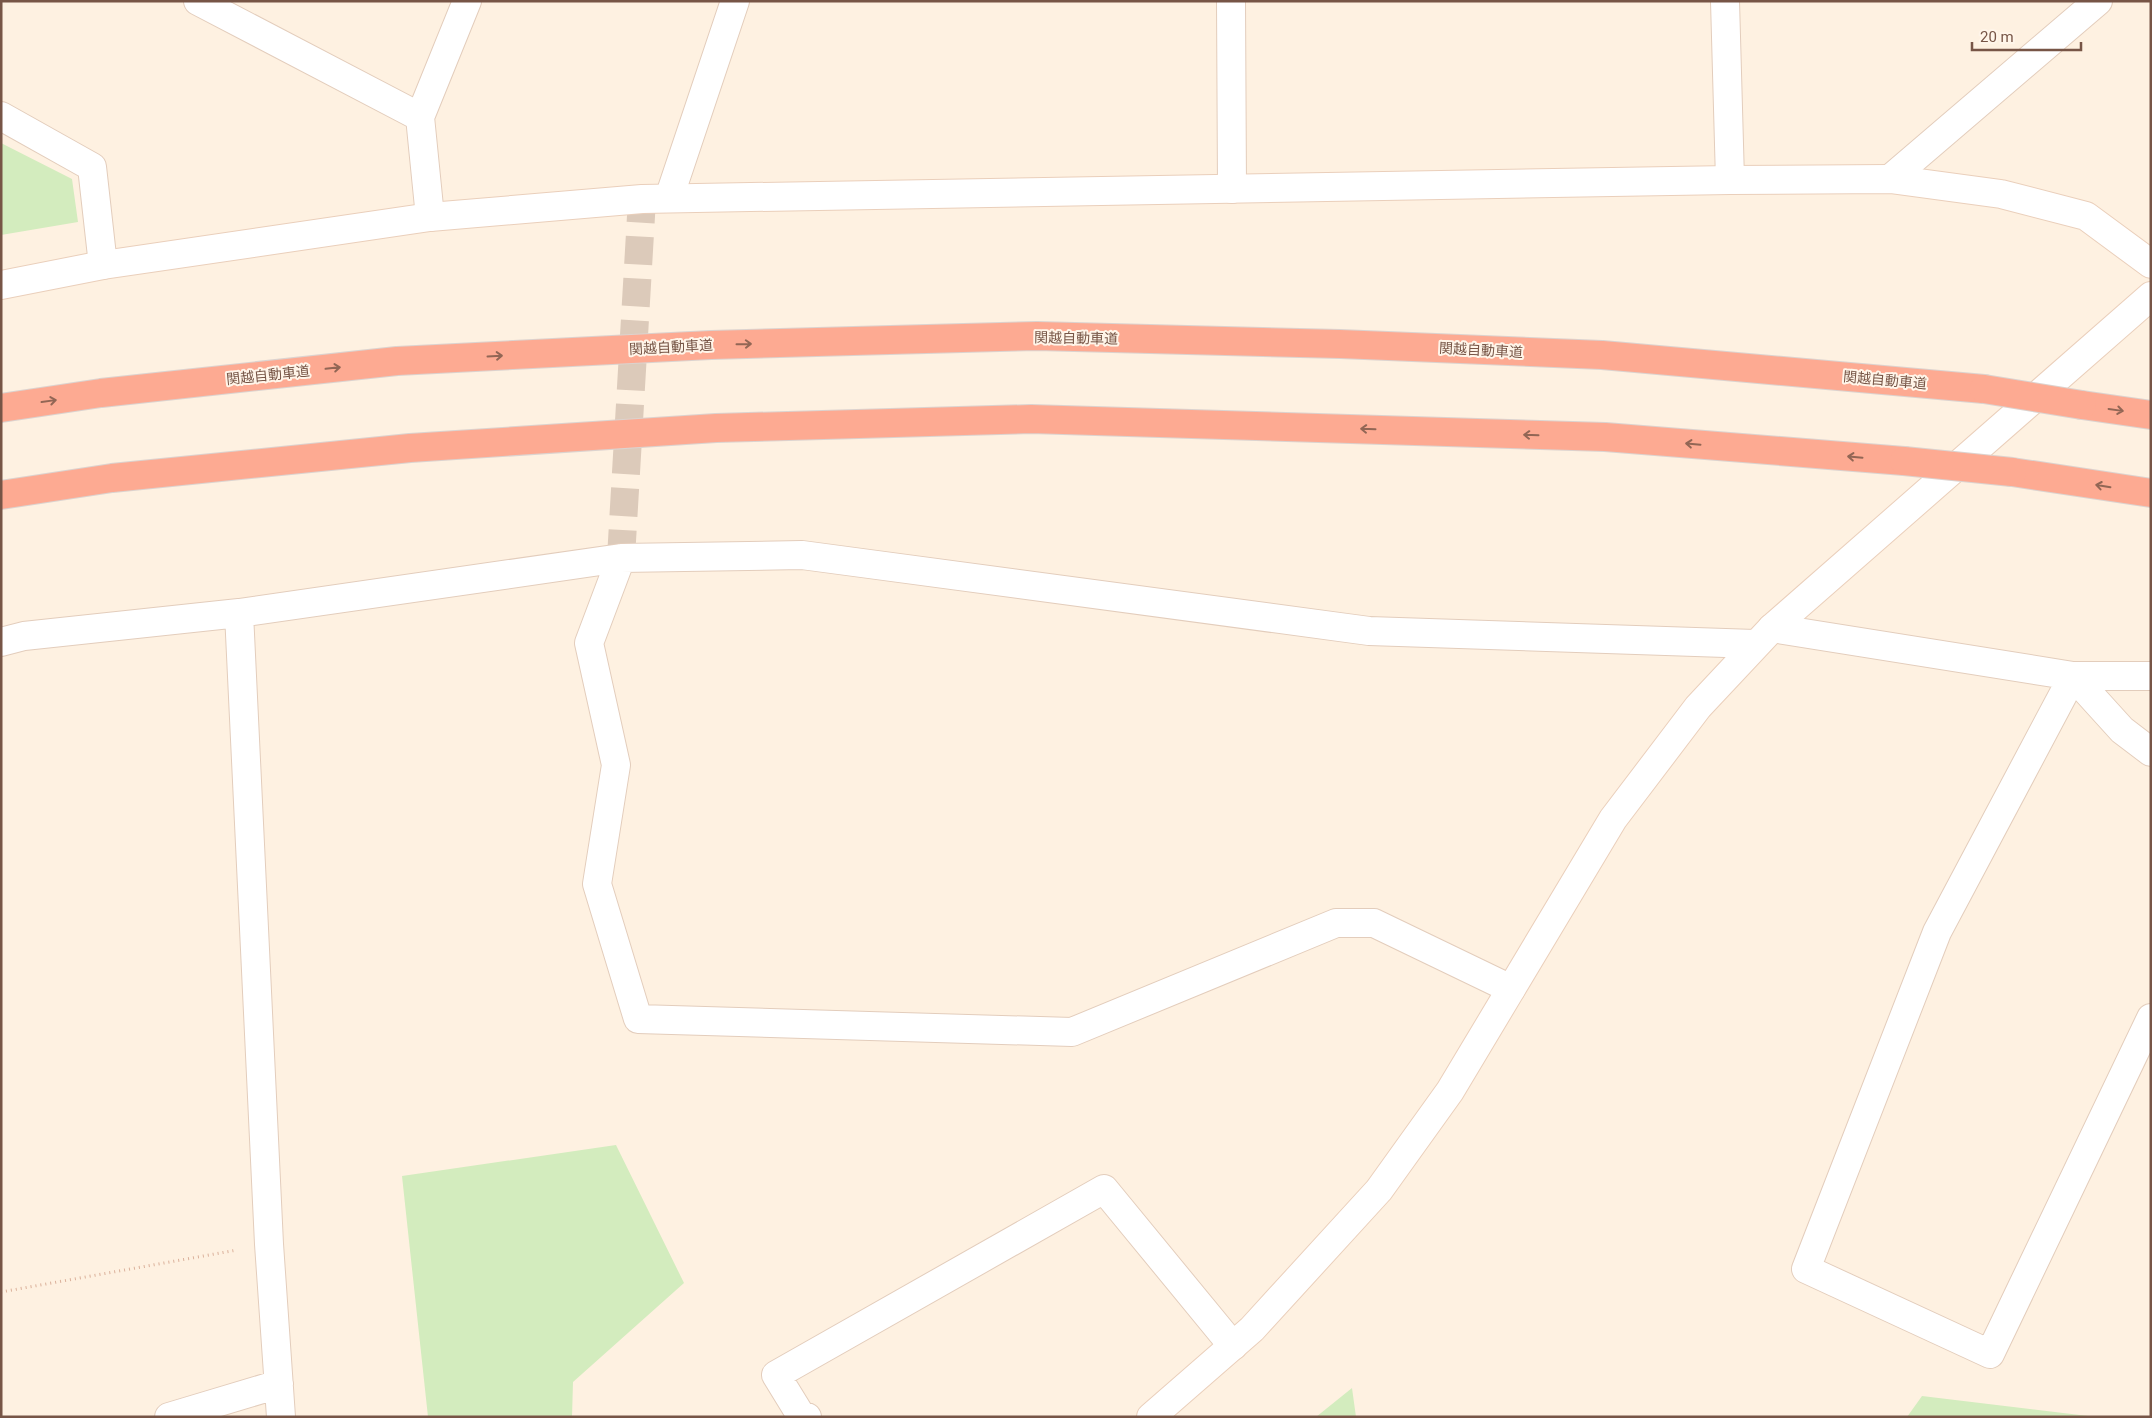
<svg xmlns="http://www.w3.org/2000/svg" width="2152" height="1418" font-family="Roboto,'Noto Sans JP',sans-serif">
  <rect width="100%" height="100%" fill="#fef1e1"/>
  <path fill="#d3ecbe" d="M1 143 72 179 78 222 1 235Z
    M616 1145 684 1283 573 1382 572 1417H428L402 1176Z
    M1352 1388 1356 1417H1316Z
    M1922 1396 2088 1416 2089 1417H1907Z"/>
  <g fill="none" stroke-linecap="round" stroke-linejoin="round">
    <path stroke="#dccaba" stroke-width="28" stroke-dasharray="28 14" stroke-linecap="butt" d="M621 558 642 199"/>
    <g stroke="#e3cdbc" stroke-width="30">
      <path id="street" d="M198 1 420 117 430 217
        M1231 1 1232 189
        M1725 1 1730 180
        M1 116 92 167 103 265
        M420 117 467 1
        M1890 179 2098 1
        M669 198 735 1
        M621 558 589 643 616 765 597 884 638 1019 1072 1032 1336 923H1374L1511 989
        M239 613 269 1244 281 1417
        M1772 628 2073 676H2151
        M1 642 24 636 239 613 621 558 802 555 1369 631 1755 644
        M2073 676 1937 932 1806 1269 1990 1354 2151 1018
        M2073 676 2122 730 2151 752
        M169 1417 279 1384
        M807 1417 800 1414 776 1375 1104 1189 1233 1346"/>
    </g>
    <g stroke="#eacfbb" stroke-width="30">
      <path id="secondary" d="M1 285 103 265 430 217 642 199 1730 180 1890 179 2001 194 2086 216 2151 264
        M1151 1417 1252 1329 1379 1190 1450 1091 1613 819 1698 707 1772 628 2151 296"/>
    </g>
    <g stroke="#dcd3cf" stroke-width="30">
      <path id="highway" d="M2082 405 2151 415
        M1 408 101 393 397 361 711 345 1037 336 1340 344 1602 355 1984 389
        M2012 472 2151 493
        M1 495 112 478 410 448 716 428 1031 419 1605 437 1904 461"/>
    </g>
    <path stroke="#dab09a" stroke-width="3" stroke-dasharray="1 4" stroke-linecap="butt" d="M1 1292 237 1250"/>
    <use href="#street" stroke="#fff" stroke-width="28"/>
    <use href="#secondary" stroke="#fff" stroke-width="28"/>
    <use href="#highway" stroke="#fdaa92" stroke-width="28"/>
    <g stroke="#dcd3cf" stroke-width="30" stroke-linecap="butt">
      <path id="highway-bridge" d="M1984 389 2082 405
        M1904 461 2012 472"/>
    </g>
    <use href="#highway-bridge" stroke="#fdaa92" stroke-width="28"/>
  </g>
  <defs><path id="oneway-shaft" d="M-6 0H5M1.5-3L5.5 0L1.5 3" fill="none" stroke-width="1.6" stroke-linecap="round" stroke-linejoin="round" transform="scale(1.25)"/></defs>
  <g stroke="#926655">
    <use href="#oneway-shaft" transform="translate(744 344) rotate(-1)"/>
    <use href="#oneway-shaft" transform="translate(495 356) rotate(-3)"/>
    <use href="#oneway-shaft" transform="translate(333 368) rotate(-6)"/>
    <use href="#oneway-shaft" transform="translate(49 401) rotate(-8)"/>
    <use href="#oneway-shaft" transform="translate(2116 410) rotate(8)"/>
    <use href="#oneway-shaft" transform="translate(1368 429) rotate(-178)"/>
    <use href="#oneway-shaft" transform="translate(1531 435) rotate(-178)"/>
    <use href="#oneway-shaft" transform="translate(1693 444) rotate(-175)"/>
    <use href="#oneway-shaft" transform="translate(1855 457) rotate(-175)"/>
    <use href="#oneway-shaft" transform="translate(2103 486) rotate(-171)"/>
  </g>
  <g text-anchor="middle" stroke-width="4" stroke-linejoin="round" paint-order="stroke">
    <g font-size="14" fill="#775546" stroke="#fff5e9">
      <text transform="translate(1076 338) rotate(1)" y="5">関越自動車道</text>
      <text transform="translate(671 347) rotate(-3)" y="5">関越自動車道</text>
      <text transform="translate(1481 350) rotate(3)" y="5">関越自動車道</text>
      <text transform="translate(268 375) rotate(-6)" y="5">関越自動車道</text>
      <text transform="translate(1885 380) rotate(5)" y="5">関越自動車道</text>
    </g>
  </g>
  <rect width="2152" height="1418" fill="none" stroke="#775546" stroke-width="5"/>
  <path d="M1972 42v8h109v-8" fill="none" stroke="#775546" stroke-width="2.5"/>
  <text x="1980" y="42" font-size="15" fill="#775546" stroke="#fff5e9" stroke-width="4" paint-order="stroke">20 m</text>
</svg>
